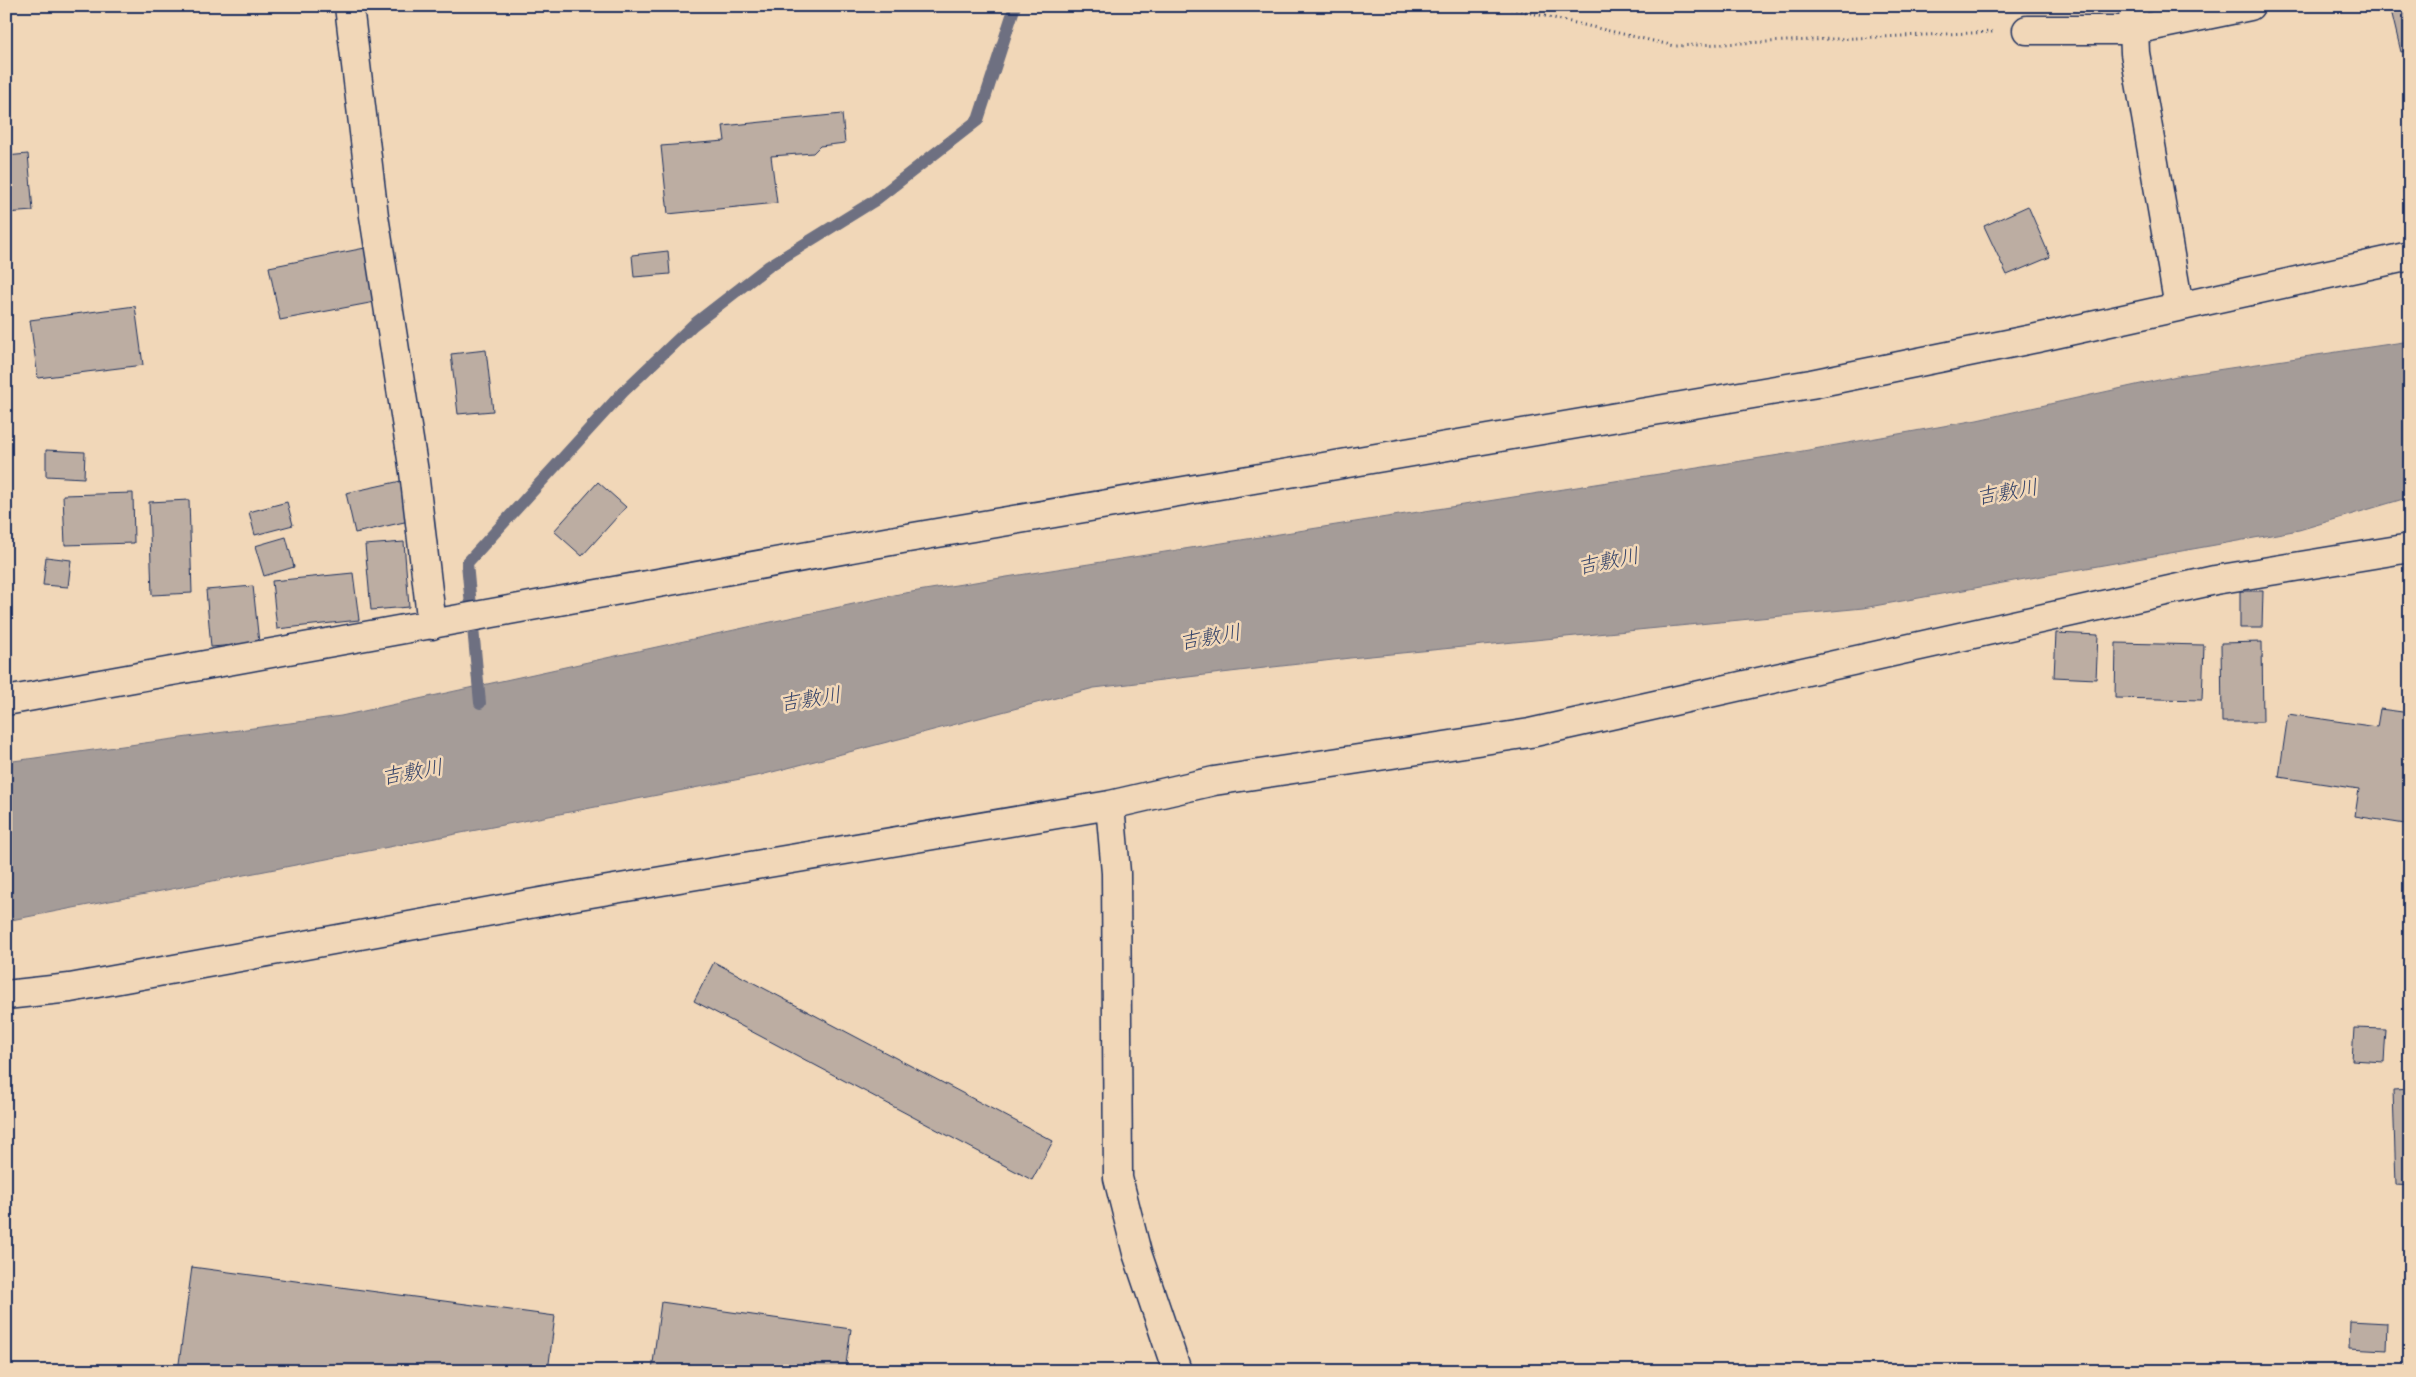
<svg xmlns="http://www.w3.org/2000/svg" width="2416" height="1377" font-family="'Indie Flower','Klee One',sans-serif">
  <rect width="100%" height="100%" fill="#f1d7b8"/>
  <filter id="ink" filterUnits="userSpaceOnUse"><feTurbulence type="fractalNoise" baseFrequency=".02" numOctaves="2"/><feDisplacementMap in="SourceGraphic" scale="10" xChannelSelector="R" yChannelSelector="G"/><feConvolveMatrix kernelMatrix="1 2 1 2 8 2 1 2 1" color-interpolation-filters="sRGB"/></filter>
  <g filter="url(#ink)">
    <path fill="#a59c98" stroke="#6e7081" d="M2410 341V497L2299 530 1863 608 1350 658 1094 688 761 775 6 921V762L341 716 899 594 1786 454 1977 420 2177 376Z"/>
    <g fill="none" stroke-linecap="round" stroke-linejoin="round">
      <path stroke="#6e7081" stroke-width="12" d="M480 703 467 563 623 392 693 325 769 266 874 201 978 120 1015 6"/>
    </g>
    <path fill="#bcada2" stroke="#1b2f5e" d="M2390 6H2410V50L2401 52Z
      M842 114 845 143 820 146 813 153 771 156 777 203 668 214 661 146 725 141 723 126Z
      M28 154 33 211 6 213V156Z
      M2028 206 2050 257 2007 275 1984 226Z
      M365 248 375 302 280 320 269 267Z
      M668 251 670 274 634 277 632 255Z
      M135 306 143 365 38 378 30 320Z
      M486 350 493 411 458 414 451 354Z
      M46 450 85 452 84 478 46 476Z
      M401 481 409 521 355 533 346 493Z
      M598 482 626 507 582 556 554 531Z
      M133 493 134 543 65 545 63 495Z
      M189 500 192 593 152 595 149 502Z
      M287 502 293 525 255 535 249 512Z
      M286 537 294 567 264 576 255 546Z
      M404 542 409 607 371 610 365 545Z
      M46 557 71 560 68 587 43 585Z
      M353 573 359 620 277 629 272 581Z
      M253 586 259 643 211 647 206 590Z
      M2240 591H2263L2262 628H2240Z
      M2056 633 2098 635 2096 679 2054 677Z
      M2262 642 2263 722H2222L2221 643Z
      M2116 643 2204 645 2202 700 2115 698Z
      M2380 709 2410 713V794L2405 824 2355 816 2359 789 2279 777 2288 714 2377 727Z
      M714 962 1053 1141 1032 1180 694 1001Z
      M2354 1028 2386 1029 2384 1062 2352 1060Z
      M2410 1089V1186L2396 1185 2393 1090Z
      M192 1267 555 1316 548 1371H178Z
      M661 1302 851 1329 845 1371H652Z
      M2350 1321 2387 1323 2386 1350 2349 1348Z
      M2406 1357H2410V1371H2405Z"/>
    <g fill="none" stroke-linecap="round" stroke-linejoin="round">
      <g stroke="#1b2f5e" stroke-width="31">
        <path id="minor" d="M349 6 374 216 414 472 432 625
          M2133 6 2135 53 2179 307
          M2027 30H2134L2250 6
          M6 701 902 539 1811 384 2037 338 2410 256
          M1110 805 1116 873 1118 1178 1137 1253 1177 1371
          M6 995 70 988 579 895 1110 805 1214 781 1530 733 2215 580 2410 548"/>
      </g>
      <path stroke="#1b2f5e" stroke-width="3" stroke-dasharray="1 4" stroke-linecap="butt" d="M1501 6 1675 46 1993 32"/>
      <use href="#minor" stroke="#f1d7b8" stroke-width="28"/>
    </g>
  </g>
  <g text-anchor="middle" stroke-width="5" stroke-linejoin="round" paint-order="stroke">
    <g font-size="21" font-style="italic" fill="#37456a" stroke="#f1d7b8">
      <text transform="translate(2007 492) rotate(-10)" y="7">吉敷川</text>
      <text transform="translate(1608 561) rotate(-11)" y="7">吉敷川</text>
      <text transform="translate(1210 637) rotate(-10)" y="7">吉敷川</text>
      <text transform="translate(810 699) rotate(-9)" y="7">吉敷川</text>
      <text transform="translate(412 772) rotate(-10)" y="7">吉敷川</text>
    </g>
  </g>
  <rect width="2416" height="1377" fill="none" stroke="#f1d7b8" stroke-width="25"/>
  <rect x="12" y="12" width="2391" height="1352" fill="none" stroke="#1b2f5e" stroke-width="2" filter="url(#ink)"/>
</svg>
